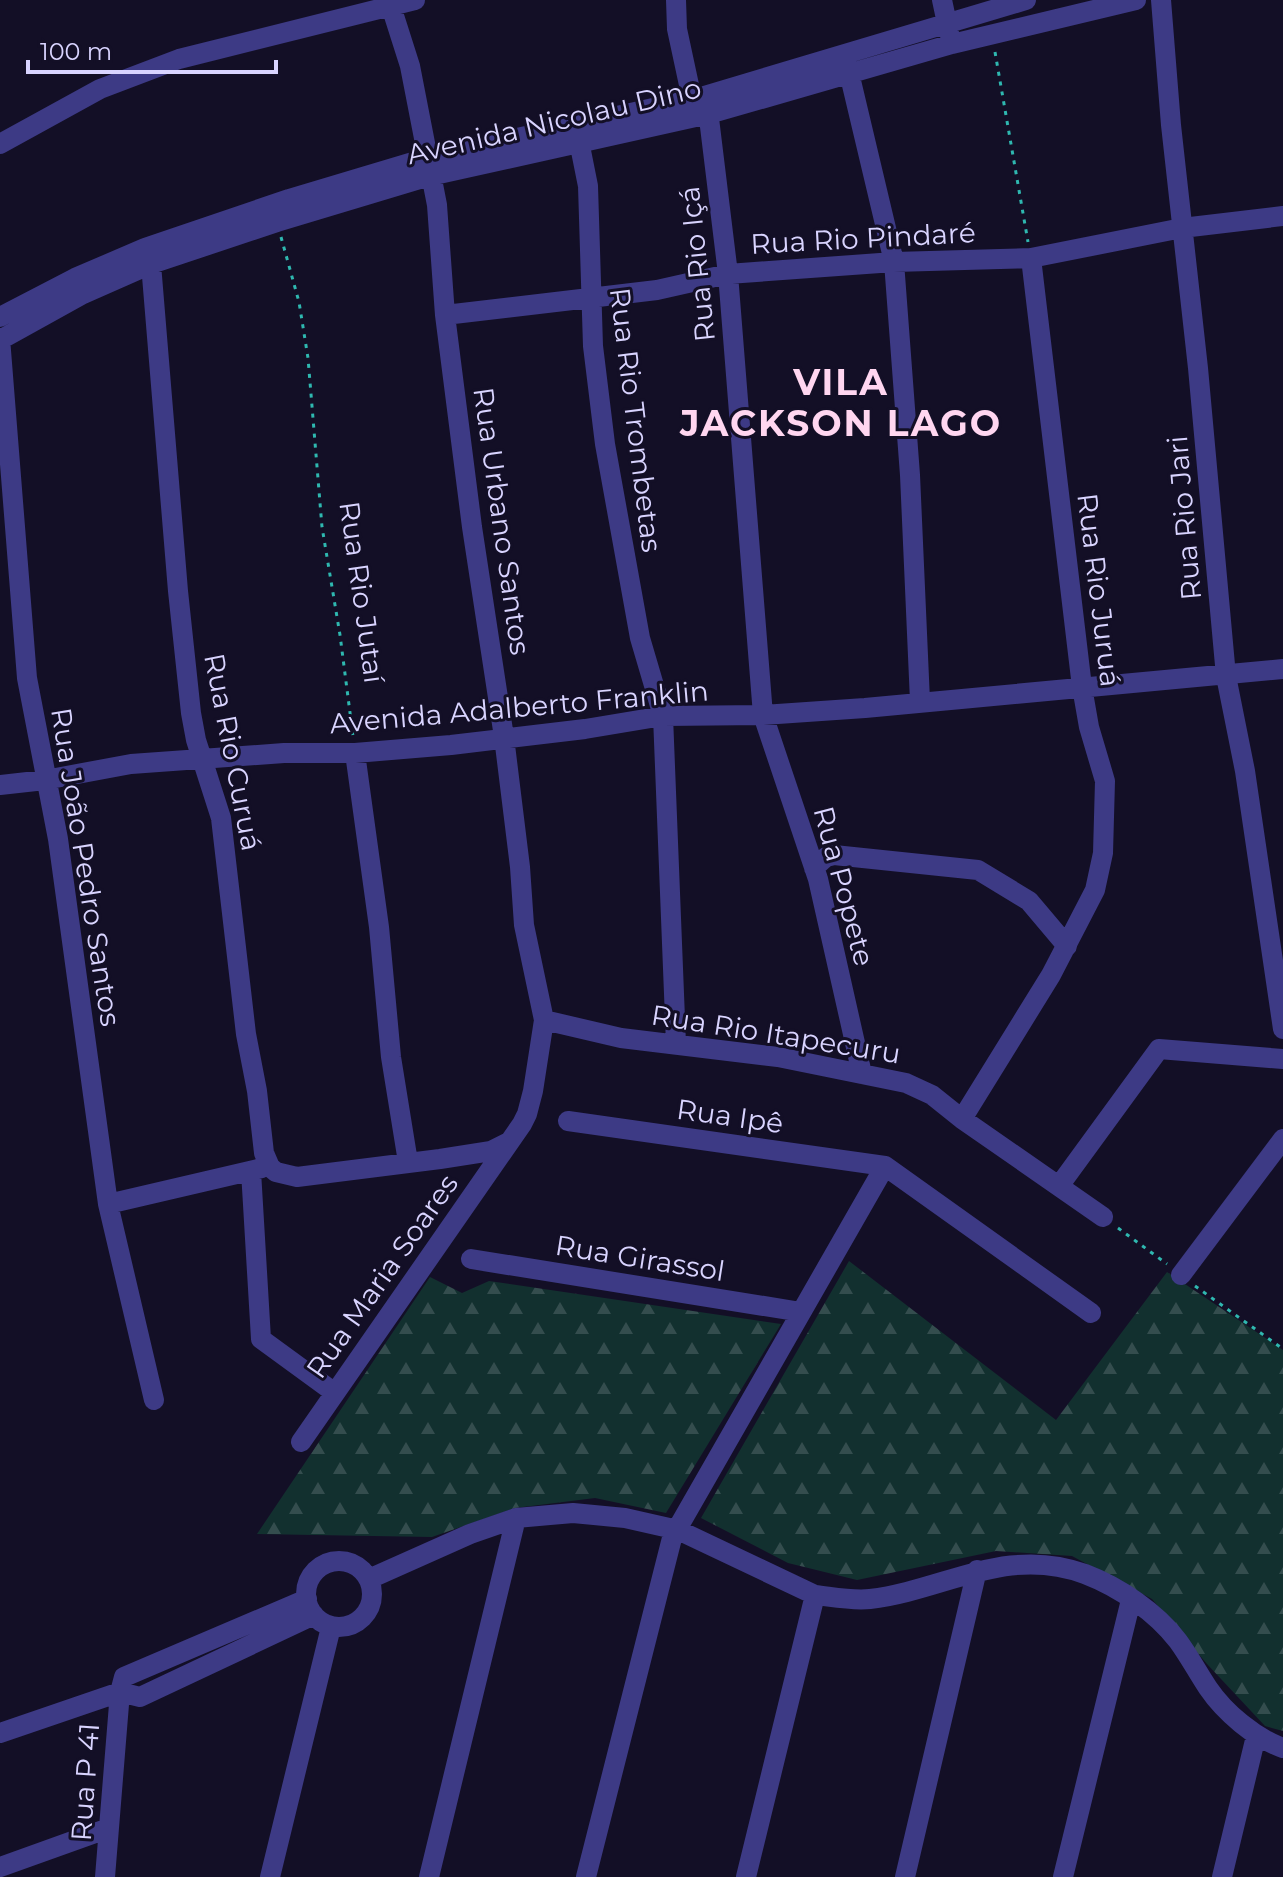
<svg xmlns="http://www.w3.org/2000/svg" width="1283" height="1877" font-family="Montserrat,sans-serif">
  <defs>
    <pattern id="forest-firs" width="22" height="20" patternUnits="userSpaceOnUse" patternTransform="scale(2)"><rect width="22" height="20" fill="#12302f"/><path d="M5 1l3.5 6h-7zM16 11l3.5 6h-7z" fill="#344d4e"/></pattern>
  </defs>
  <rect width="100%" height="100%" fill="#130f26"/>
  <path fill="url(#forest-firs)" d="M849 1261 1056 1420 1167 1272 1283 1350V1731L1265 1726 1207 1664 1152 1599 1072 1556 996 1551 857 1580 788 1563 701 1518Z
    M430 1277 462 1293 489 1281 781 1324 666 1513 595 1498 515 1508 432 1537 257 1534Z"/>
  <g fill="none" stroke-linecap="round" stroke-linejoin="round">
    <path stroke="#2fb8b0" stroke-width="3" stroke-dasharray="4 6" stroke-linecap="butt" d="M995 52 1028 242
      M281 237 299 302 308 358 322 527 340 635 353 736
      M1118 1228 1167 1264
      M1195 1286 1283 1349"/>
    <path stroke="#3d3a85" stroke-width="20" d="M676 0 677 29 695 113
      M942 0 949 33
      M1161 0 1171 125 1198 368 1226 676 1245 771 1283 1029
      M847 64 894 262 910 475 920 701
      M707 102 728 274 763 715 818 879 862 1074
      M577 131 588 186 593 346 605 444 640 638 663 716 676 1044
      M0 144 100 89 179 59 415 0
      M151 264 178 591 191 713 196 740 221 818 246 1034 257 1091 264 1153 270 1167 276 1172 297 1177 440 1159 491 1151 509 1142
      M445 315 657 290 728 274 894 262 1031 258 1182 228 1283 216
      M0 317 75 278 145 248 289 199 426 158 694 99 1026 0
      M0 338 27 678 58 839 108 1204 154 1400
      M0 340 83 294 151 264 277 222 430 176 709 114 952 44 1136 0
      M355 753 379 927 391 1057 408 1162
      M0 785 45 780 131 764 284 753H355L451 745 585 729 663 716 763 715 865 708 1283 669
      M814 868 826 857 834 855 978 870 1029 901 1067 946
      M544 1020 621 1038 778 1057 906 1083 932 1095 962 1119 1103 1217
      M962 1119 1051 975 1095 890 1103 853 1105 781 1089 727 1082 687 1031 258
      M568 1121 885 1166 1091 1313
      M251 1171 261 1339 335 1393
      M1059 1186 1159 1049 1283 1059
      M108 1204 262 1168
      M471 1259 801 1312
      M1181 1275 1283 1139
      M301 1442 522 1124 527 1114 533 1091 544 1020 524 925 520 867 504 737 472 527 445 315 437 205 410 66 389 0
      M306 1594a33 33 0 1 1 66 0a33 33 0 1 1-66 0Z
      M369 1579 470 1534 516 1518 573 1513 625 1518 678 1530 815 1595C833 1597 852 1601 870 1599 945 1590 1006 1545 1085 1574 1119 1587 1156 1612 1178 1641 1189 1656 1198 1673 1208 1688 1225 1713 1255 1738 1283 1748
      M120 1692 140 1697 314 1615
      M0 1733 120 1692
      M0 1867 109 1828
      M105 1877 120 1692 124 1677 307 1599
      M270 1877 331 1627
      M429 1877 516 1518
      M586 1877 672 1538 885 1166
      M746 1877 815 1595
      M905 1877 977 1570
      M1063 1877 1131 1600
      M1222 1877 1256 1736"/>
  </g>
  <g text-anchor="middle" stroke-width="6" stroke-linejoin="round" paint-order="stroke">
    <g font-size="28" fill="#d9d4ff" stroke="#130f26">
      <text transform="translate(554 121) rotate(-13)" y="10">Avenida Nicolau Dino</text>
      <text transform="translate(863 238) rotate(-3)" y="10">Rua Rio Pindaré</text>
      <text transform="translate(697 264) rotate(-96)" y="10">Rua Rio Içá</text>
      <text transform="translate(636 420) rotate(83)" y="10">Rua Rio Trombetas</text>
      <text transform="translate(1184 518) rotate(-95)" y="10">Rua Rio Jari</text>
      <text transform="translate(502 521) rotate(82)" y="10">Rua Urbano Santos</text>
      <text transform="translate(1099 590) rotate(83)" y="10">Rua Rio Juruá</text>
      <text transform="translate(362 592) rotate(82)" y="10">Rua Rio Jutaí</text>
      <text transform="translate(519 707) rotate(-5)" y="10">Avenida Adalberto Franklin</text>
      <text transform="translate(233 752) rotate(79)" y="10">Rua Rio Curuá</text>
      <text transform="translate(86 867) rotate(81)" y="10">Rua João Pedro Santos</text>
      <text transform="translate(844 886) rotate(75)" y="10">Rua Popete</text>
      <text transform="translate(776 1034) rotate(9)" y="10">Rua Rio Itapecuru</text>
      <text transform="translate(730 1116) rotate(8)" y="10">Rua Ipê</text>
      <text transform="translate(640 1258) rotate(9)" y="10">Rua Girassol</text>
      <text transform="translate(382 1276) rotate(-55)" y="10">Rua Maria Soares</text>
      <text transform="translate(85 1782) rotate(-86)" y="10">Rua P 41</text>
    </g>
    <g font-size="36" font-weight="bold" letter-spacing="2" fill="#ffd6f0" stroke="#130f26">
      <text x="841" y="395">VILA<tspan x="841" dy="41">JACKSON LAGO</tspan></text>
    </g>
  </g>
  <path d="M28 60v12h248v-12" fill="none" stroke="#d9d4ff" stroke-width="4"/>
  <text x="40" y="60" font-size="24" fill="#d9d4ff" stroke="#130f26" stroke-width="6" paint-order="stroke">100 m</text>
</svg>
